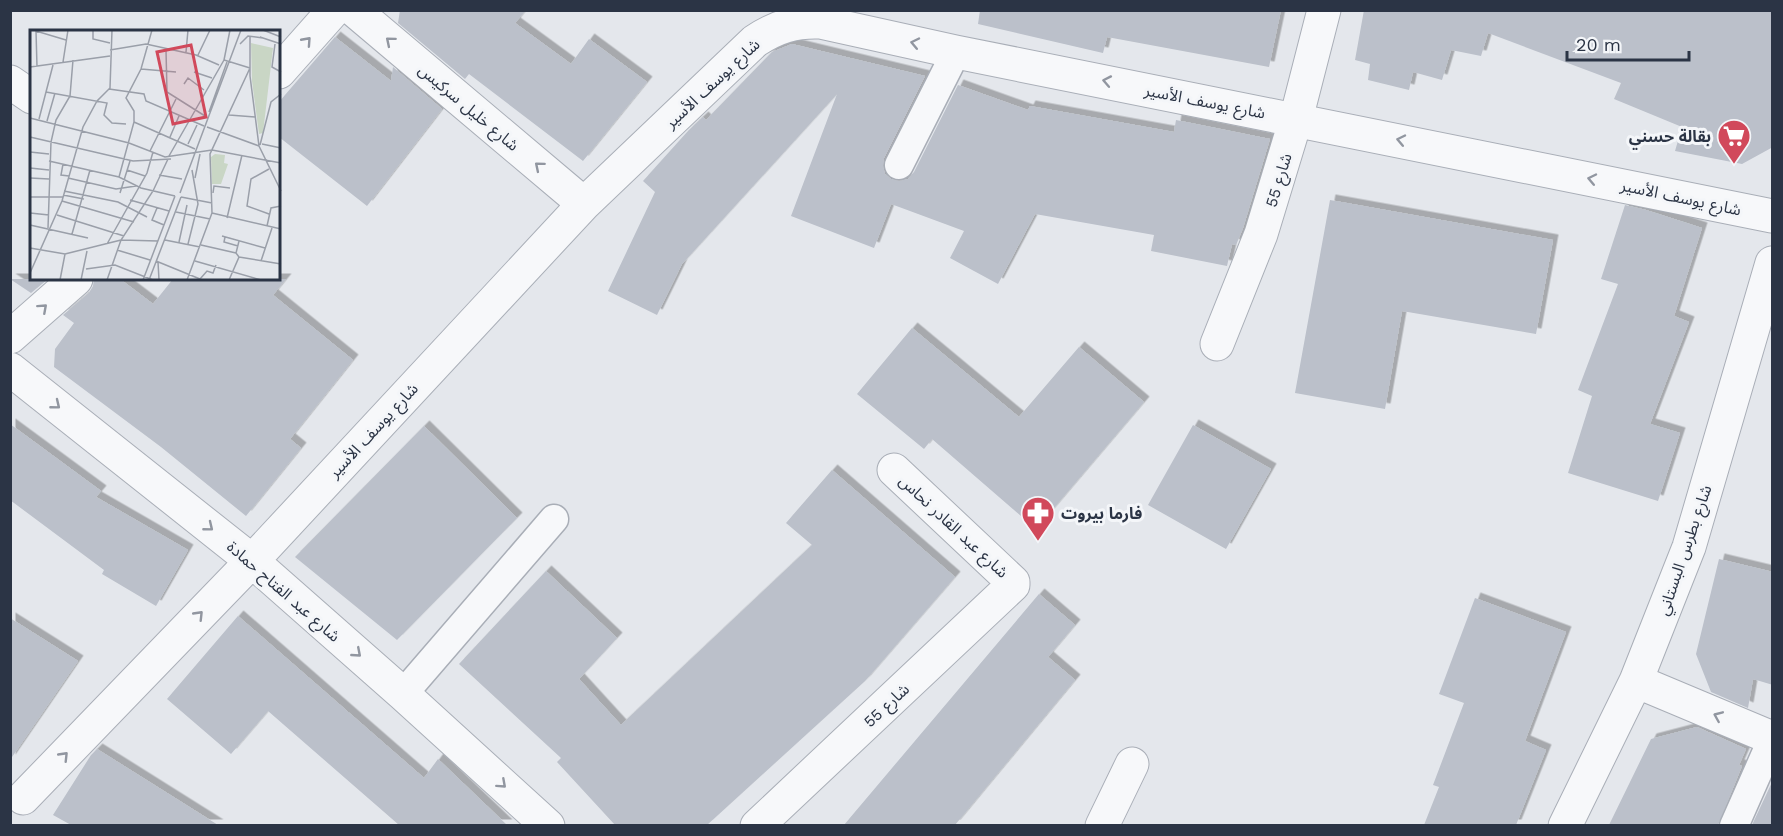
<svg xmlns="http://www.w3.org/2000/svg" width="1783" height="836" font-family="'Work Sans','Noto Sans Arabic',sans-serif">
  <defs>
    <filter id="shadow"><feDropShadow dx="5.5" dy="-5.5" stdDeviation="0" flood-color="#0004"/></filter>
  </defs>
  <rect width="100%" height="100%" fill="#e4e7ec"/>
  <path fill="#bbc0ca" filter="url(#shadow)" d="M400 10H526L515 23 571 64 589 39 647 82 583 161 469 74 465 79 398 23Z
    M980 10H1281L1269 67 1107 37 1103 53 978 24Z
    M1364 10H1773V147L1742 164 1675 151 1682 127 1614 99 1621 83 1488 33 1481 56 1451 50 1442 80 1413 72 1409 90 1368 80 1370 64 1355 60Z
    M335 37 391 81 393 67 442 109 367 206 279 137V102Z
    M792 44 925 76 884 158 883 166 885 174 891 179 899 181 908 179 914 172 958 85 1028 110 1030 106 1174 132 1176 120 1270 139 1243 228 1236 245 1232 244 1227 266 1151 251 1154 235 1035 214 998 284 950 258 964 231 891 204 874 248 791 216 837 94 682 264 657 315 608 291 655 192 643 181 689 130 703 117 706 120 772 52Z
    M1330 200 1553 240 1536 334 1402 311 1385 409 1295 393Z
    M1625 205 1646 210 1702 228 1674 316 1689 322 1650 424 1680 433 1658 501 1568 473 1592 396 1578 390 1618 284 1601 279Z
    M10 279H48L31 293Z
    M94 279H120L153 304 173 279H286L273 295 353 360 290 439 301 448 246 516 161 447 54 367 55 349 74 323 63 315 89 293 93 286Z
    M912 328 1019 417 1079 347 1144 402 1036 529 932 439 924 449 857 394Z
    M10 424 101 491 96 497 188 550 156 606 102 574 104 570 10 500Z
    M1193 425 1271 469 1226 549 1148 505Z
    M424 426 517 518 397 640 295 557Z
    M832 470 955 577 865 681 707 825H615L557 762 561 758 459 664 546 571 617 638 579 679 621 725 812 545 786 523Z
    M1719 559 1773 572V685L1753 679 1748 708 1711 692 1696 654Z
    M1039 594 1075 625 1048 657 1075 680 955 825H844Z
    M1475 598 1566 632 1525 741 1546 750 1516 825H1424L1439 787 1433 785 1464 703 1439 694Z
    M238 616 424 778 438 759 507 825H399L268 711 231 754 167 699Z
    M10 618 78 661 10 760Z
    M1697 727 1746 749 1739 765 1742 766 1718 825H1609L1651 739Z
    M97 749 218 825H71L53 815 91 755Z
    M1773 780V825H1752Z"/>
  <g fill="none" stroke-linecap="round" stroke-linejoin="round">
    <g stroke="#a9aeb7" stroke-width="31">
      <path id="pedestrian" d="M899 165 956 52
        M403 694 554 519
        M1734 826 1772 740"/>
    </g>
    <g stroke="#a9aeb7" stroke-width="35">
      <path id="minor" d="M354 10 584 204
        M279 72 334 10
        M10 82 32 97
        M10 337 76 279
        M1217 344 1261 234 1296 119 1324 10
        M10 369 252 561 403 694 548 826
        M1636 681 1772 738
        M23 798 252 561 584 204 755 41C776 27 795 21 820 22L956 52 1772 216
        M757 826 1013 585V582L894 470
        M1102 826 1132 764
        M1565 826 1636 681 1689 547 1772 263"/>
    </g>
    <use href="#pedestrian" stroke="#f7f8fa" stroke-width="28"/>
    <use href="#minor" stroke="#f7f8fa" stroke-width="33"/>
  </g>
  <defs><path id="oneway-chevron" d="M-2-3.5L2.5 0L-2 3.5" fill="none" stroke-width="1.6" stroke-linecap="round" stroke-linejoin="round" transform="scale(1.5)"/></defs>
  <g stroke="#9196a0">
    <use href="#oneway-chevron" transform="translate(307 41) rotate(-48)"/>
    <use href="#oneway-chevron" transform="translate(390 41) rotate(-140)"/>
    <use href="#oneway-chevron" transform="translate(915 43) rotate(-168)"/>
    <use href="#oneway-chevron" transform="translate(1107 81) rotate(-169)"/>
    <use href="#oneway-chevron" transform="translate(1401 140) rotate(-168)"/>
    <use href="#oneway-chevron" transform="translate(539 166) rotate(-140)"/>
    <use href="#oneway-chevron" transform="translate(1592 179) rotate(-168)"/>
    <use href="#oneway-chevron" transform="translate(43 308) rotate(-42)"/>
    <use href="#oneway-chevron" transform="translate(56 405) rotate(39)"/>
    <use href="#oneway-chevron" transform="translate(209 527) rotate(39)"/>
    <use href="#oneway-chevron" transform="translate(199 615) rotate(-46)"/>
    <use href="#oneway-chevron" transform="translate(357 653) rotate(41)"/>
    <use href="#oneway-chevron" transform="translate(1718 716) rotate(-157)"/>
    <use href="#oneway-chevron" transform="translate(64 756) rotate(-46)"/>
    <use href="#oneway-chevron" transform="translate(502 784) rotate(42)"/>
  </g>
  <defs>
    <g id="supermarket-pin" transform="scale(1.725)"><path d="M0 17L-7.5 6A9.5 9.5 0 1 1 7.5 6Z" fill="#d1495b" stroke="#f4f6f9"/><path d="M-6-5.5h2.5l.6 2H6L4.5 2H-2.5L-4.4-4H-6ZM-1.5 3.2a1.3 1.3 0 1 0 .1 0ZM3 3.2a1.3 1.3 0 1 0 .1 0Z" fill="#fff"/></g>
    <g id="pharmacy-pin" transform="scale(1.725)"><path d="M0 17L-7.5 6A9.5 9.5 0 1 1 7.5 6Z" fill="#d1495b" stroke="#f4f6f9"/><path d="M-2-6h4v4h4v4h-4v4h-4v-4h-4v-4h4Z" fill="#fff"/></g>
  </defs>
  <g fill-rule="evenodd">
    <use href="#supermarket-pin" x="1734" y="136"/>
    <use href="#pharmacy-pin" x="1038" y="513"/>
  </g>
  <g text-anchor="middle" stroke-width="6" stroke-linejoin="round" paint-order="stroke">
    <g font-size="16" fill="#2b3445" stroke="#f4f6f9">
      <text transform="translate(712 83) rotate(-43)" y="6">شارع يوسف الأسير</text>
      <text transform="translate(1205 101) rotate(11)" y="6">شارع يوسف الأسير</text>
      <text transform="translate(469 107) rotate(40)" y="6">شارع خليل سركيس</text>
      <text transform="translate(1278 180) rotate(-73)" y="6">شارع 55</text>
      <text transform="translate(1681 197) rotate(12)" y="6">شارع يوسف الأسير</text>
      <text transform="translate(373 430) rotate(-47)" y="6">شارع يوسف الأسير</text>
      <text transform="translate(954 526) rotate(43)" y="6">شارع عبد القادر نحاس</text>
      <text transform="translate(1684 550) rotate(-71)" y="6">شارع بطرس البستاني</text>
      <text transform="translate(284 591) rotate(41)" y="6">شارع عبد الفتاح حمادة</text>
      <text transform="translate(886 705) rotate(-43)" y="6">شارع 55</text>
    </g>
    <g font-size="16" font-weight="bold" fill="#2b3445" stroke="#f4f6f9" text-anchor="end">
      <text x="1711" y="142">بقالة حسني</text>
      <text x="1061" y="519" text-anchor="start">فارما بيروت</text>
    </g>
  </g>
  <g transform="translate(30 30)">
    <rect width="250" height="250" fill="#e4e7ec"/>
    <path d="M221 13 243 18 233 103 229 104 222 51ZM185 124 195 125 194 133 198 134 191 154H182L181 127Z" fill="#c9d6c5"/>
    <path fill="none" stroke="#9a9fa9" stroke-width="1.5" d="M63 0V9L80 13M200 0 194 30 220 38M233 0 251 7M220 6V46L229 116 251 161M230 7 251 14M210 14 218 6 233 8M245 14 242 37 251 42M80 20 116 14 166 25 189 35M136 20 137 62 175 86M156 22 158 0M168 25 180 0M33 32 38 0M0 37 80 26M7 37 6 1 36 10M111 39 146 42M164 42 182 48M154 54 158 48 174 60M79 59 114 64 116 71 174 96M16 62 77 73 74 85 82 93 96 94M179 82 197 32M199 85 225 87M0 88 99 113 135 127 182 120 251 133M9 89 23 35M17 91 25 63M104 92 165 119M177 97 229 116M0 107 103 131 141 129M140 107 149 86M158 114 167 95M232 114 251 118M230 115 241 72 251 64M120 121 146 69M0 122 19 124M139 126 194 30M19 131 89 147 111 158 145 166M33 134 31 145 39 146M0 138 19 140M239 139 221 149 217 176 239 184M97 140 115 146M129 145 152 149M89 147 104 92V81L96 68 111 39 122 0M0 148 19 149M38 148 86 159 106 156M165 148 170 124M34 161 88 172 117 187M90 163 100 131M150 163 211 0M183 163 184 156 200 158M33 165 54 169M0 167H33M151 167 182 173M100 170 139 181M32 171 104 192M127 178 122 190 134 195M146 182 180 189M0 183 19 185M182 183 251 199M27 185 94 206M197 188 212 125M0 195 58 208M237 196 241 178 251 176M18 198 21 112 26 90 40 66 43 30M42 204 60 140M192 206 235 218M195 207 194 212 208 216M135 210 170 217M149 212 157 175M77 214 117 143 123 122M158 214 168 174 162 140M171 215 206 223M0 218 35 224 91 210 128 211M87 220 120 230M209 227 251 234M126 231 170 249M165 231 231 250M231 231 242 198M128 232 129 250M56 239 85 235 123 250M0 243 32 171 53 97 67 71 80 58 82 0M170 249 177 241 183 243 186 235M30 250 35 224M51 250 57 221M77 250 91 210 123 161 138 129M113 250 145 166M119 250 151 167M157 250 182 183 180 124 220 38M199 250 209 227 206 223 209 211"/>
    <path fill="#d1495b" fill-opacity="0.15" stroke="#d1495b" stroke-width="3" d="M161 15 176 87 143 94 127 22Z"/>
    <rect width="250" height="250" fill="none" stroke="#2b3445" stroke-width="3"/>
  </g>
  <rect width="1783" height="836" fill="none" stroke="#2b3445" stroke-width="24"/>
  <path d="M1567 51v9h122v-9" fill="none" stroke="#2b3445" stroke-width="3"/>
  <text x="1576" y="51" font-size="18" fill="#2b3445" stroke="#f4f6f9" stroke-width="4.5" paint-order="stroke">20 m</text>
</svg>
